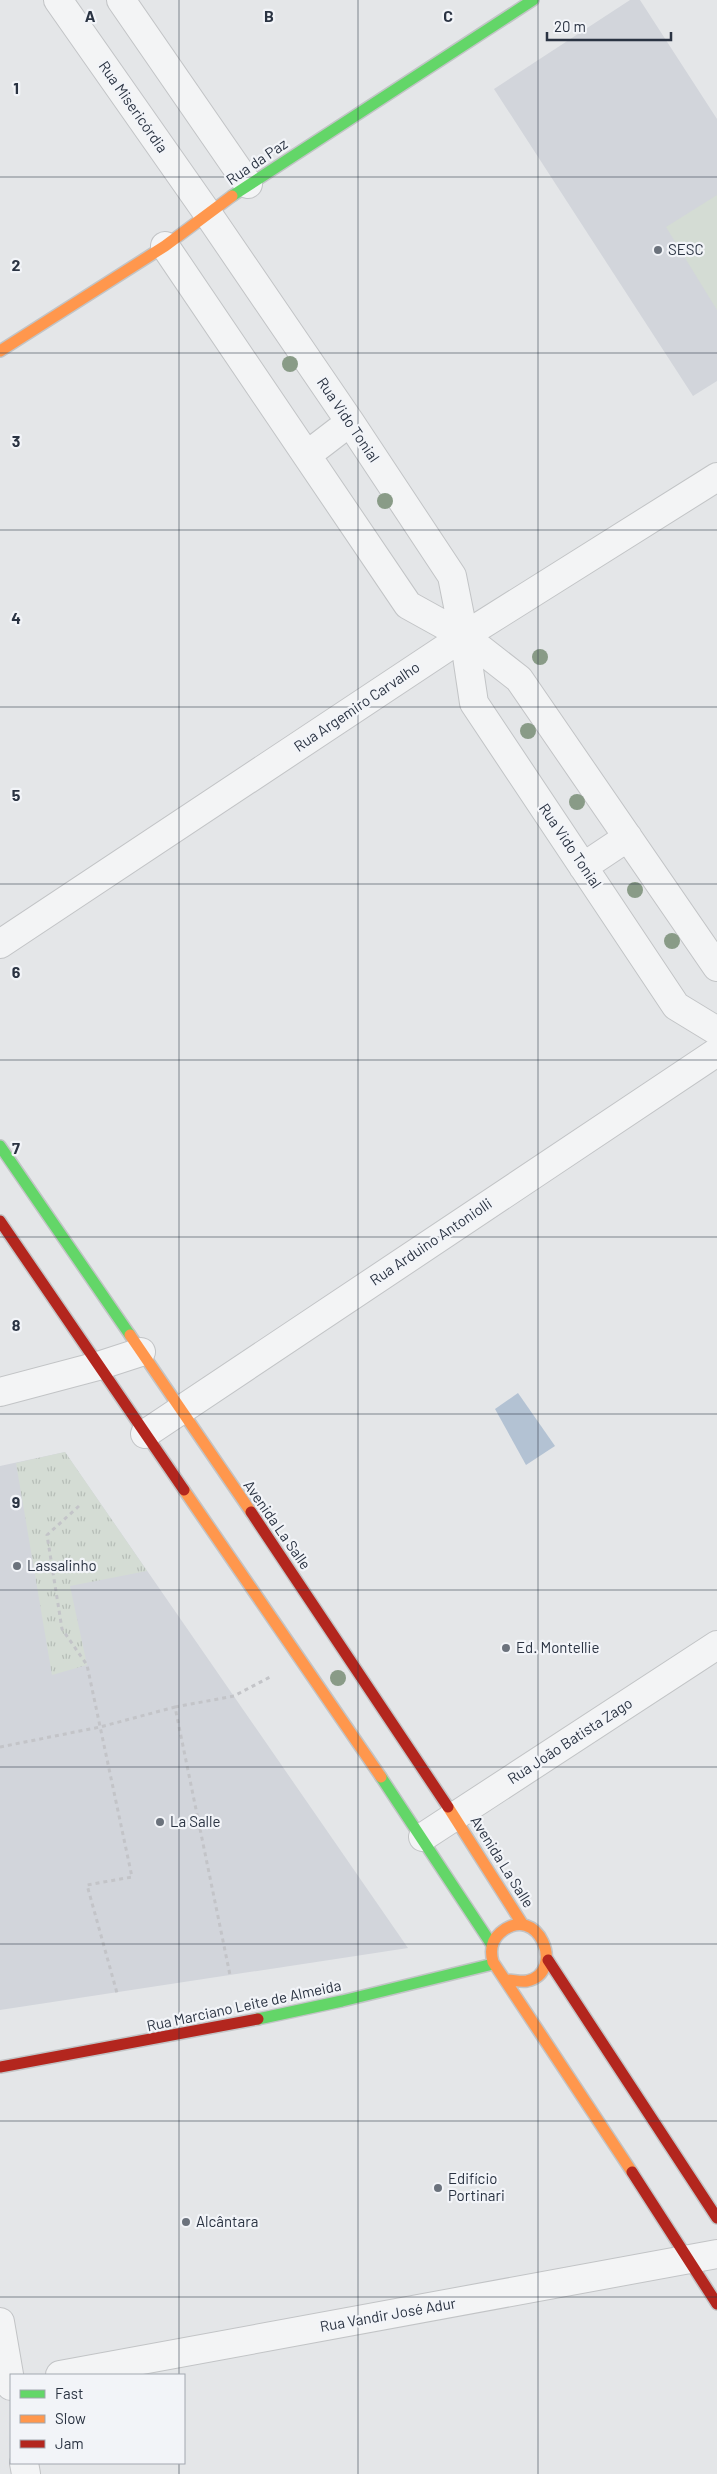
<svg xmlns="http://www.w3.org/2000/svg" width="717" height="2474" font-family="Barlow,sans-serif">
  <defs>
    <pattern id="park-tufts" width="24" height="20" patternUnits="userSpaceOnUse" patternTransform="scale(1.25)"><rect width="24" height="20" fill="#d4dcd4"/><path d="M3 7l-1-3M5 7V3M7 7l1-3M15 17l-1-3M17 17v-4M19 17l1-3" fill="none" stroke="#b6bdb7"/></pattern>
  </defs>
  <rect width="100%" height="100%" fill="#e4e6e8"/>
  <path fill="#d2d5db" d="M630 0H640L717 119V381L693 396 494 89Z
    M65 1452 408 1948 0 2010V1466Z"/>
  <path fill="url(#park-tufts)" d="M65 1452 147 1571 70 1586 87 1665 52 1675 16 1463Z"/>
  <path fill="#d4dcd4" d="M717 195V310L666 227Z"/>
  <path fill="#b3c2d3" d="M518 1393 555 1446 526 1465 495 1409Z"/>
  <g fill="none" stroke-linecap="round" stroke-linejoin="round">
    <g stroke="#c2c4c6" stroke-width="30">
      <path id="street" d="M58 0 208 214 350 422 452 576 464 636 519 679 717 967
        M121 0 248 184
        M165 246 408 605 464 636 474 703 676 1006 717 1031
        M307 455 350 422
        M583 867 628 837
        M0 944 464 636 717 477
        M0 1392 98 1366 141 1352
        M145 1434 717 1052
        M423 1837 717 1645
        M0 2322 11 2386
        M60 2375 717 2254
        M24 2463 26 2474"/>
    </g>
    <g stroke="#c2c4c6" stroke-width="14">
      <path id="fast" d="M232 196 533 0
        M0 1146 130 1335
        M381 1777 492 1945
        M258 2019 342 2001 493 1964"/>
    </g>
    <g stroke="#c2c4c6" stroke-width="14">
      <path id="slow" d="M0 351 165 246 232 196
        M130 1335 251 1512
        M184 1490 381 1777
        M448 1807 523 1925
        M507 1980C513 1980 521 1982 527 1981 567 1973 538 1900 500 1933 491 1941 490 1951 493 1962L632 2172"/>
    </g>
    <g stroke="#c2c4c6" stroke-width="14">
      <path id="jam" d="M0 1221 184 1490
        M251 1512 448 1807
        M548 1960 717 2218
        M0 2067 258 2019
        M632 2172 717 2304"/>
    </g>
    <path stroke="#c3c4c8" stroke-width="3" stroke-dasharray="4 4" stroke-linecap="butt" d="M79 1506 47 1535 62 1629 87 1665 132 1877 87 1885 117 1993
      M175 1707 234 1696 270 1677
      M0 1747 100 1727 175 1707 230 1975"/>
    <use href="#street" stroke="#f3f4f5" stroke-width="28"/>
    <use href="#fast" stroke="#63d668" stroke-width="11"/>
    <use href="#slow" stroke="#ff974d" stroke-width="11"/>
    <use href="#jam" stroke="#b3261e" stroke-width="11"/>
  </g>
  <g fill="#899b87">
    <circle cx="290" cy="364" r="8"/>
    <circle cx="385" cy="501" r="8"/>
    <circle cx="540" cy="657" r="8"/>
    <circle cx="528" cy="731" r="8"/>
    <circle cx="577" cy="802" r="8"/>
    <circle cx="635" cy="890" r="8"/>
    <circle cx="672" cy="941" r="8"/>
    <circle cx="338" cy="1678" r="8"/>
  </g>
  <path fill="none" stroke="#2a3342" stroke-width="1" stroke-opacity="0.55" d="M179 0V2375M358 0V2474M538 0V2474M0 177H717M0 353H717M0 530H717M0 707H717M0 884H717M0 1060H717M0 1237H717M0 1414H717M0 1590H717M0 1767H717M0 1944H717M0 2121H717M0 2297H717M179 2463V2474"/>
  <g fill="#6b727c" stroke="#f2f4f8" stroke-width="2">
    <circle cx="658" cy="250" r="5"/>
    <circle cx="17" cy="1566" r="5"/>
    <circle cx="506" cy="1648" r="5"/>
    <circle cx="160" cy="1822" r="5"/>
    <circle cx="438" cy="2188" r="5"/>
    <circle cx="186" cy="2222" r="5"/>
  </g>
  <g text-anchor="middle" stroke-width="4.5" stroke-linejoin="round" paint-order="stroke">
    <g font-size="15" fill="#2a3342" stroke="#f2f4f8">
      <text transform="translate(133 107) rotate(55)" y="5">Rua Misericórdia</text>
      <text transform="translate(257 162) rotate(-34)" y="5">Rua da Paz</text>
      <text transform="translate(348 420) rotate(56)" y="5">Rua Vido Tonial</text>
      <text transform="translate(357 707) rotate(-34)" y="5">Rua Argemiro Carvalho</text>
      <text transform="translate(570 846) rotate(56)" y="5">Rua Vido Tonial</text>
      <text transform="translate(431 1242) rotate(-34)" y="5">Rua Arduino Antoniolli</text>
      <text transform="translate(277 1525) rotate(55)" y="5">Avenida La Salle</text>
      <text transform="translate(570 1741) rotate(-33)" y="5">Rua João Batista Zago</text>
      <text transform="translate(502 1862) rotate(58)" y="5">Avenida La Salle</text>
      <text transform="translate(244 2006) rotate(-12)" y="5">Rua Marciano Leite de Almeida</text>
      <text transform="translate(388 2315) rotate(-10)" y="5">Rua Vandir José Adur</text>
    </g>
    <g font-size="15" fill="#2a3342" stroke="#f2f4f8" text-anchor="start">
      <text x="668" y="255">SESC</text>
      <text x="27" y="1571">Lassalinho</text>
      <text x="516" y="1653">Ed. Montellie</text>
      <text x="170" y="1827">La Salle</text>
      <text x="448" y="2184">Edifício<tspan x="448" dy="17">Portinari</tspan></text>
      <text x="196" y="2227">Alcântara</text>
    </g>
  </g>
  <g font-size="16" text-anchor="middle" font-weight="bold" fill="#2a3342" stroke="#f2f4f8" stroke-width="4.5" stroke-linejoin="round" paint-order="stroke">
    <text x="90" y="22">A</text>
    <text x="269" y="22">B</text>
    <text x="448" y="22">C</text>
    <text x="16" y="94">1</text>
    <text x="16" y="271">2</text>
    <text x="16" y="447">3</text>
    <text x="16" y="624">4</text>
    <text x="16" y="801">5</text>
    <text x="16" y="978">6</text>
    <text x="16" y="1154">7</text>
    <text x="16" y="1331">8</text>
    <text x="16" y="1508">9</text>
  </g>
  <rect x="10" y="2374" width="175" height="90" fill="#f2f4f8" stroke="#a2a7af"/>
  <rect x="20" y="2390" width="25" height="8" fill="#63d668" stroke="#a2a7af"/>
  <text x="55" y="2399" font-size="15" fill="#2a3342">Fast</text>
  <rect x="20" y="2415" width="25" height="8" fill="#ff974d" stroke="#a2a7af"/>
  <text x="55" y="2424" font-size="15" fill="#2a3342">Slow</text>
  <rect x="20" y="2440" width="25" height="8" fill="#b3261e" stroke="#a2a7af"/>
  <text x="55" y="2449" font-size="15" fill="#2a3342">Jam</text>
  <path d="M547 32v8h124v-8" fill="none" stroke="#2a3342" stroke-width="2.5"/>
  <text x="554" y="32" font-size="15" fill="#2a3342" stroke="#f2f4f8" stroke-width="4" paint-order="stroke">20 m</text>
</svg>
